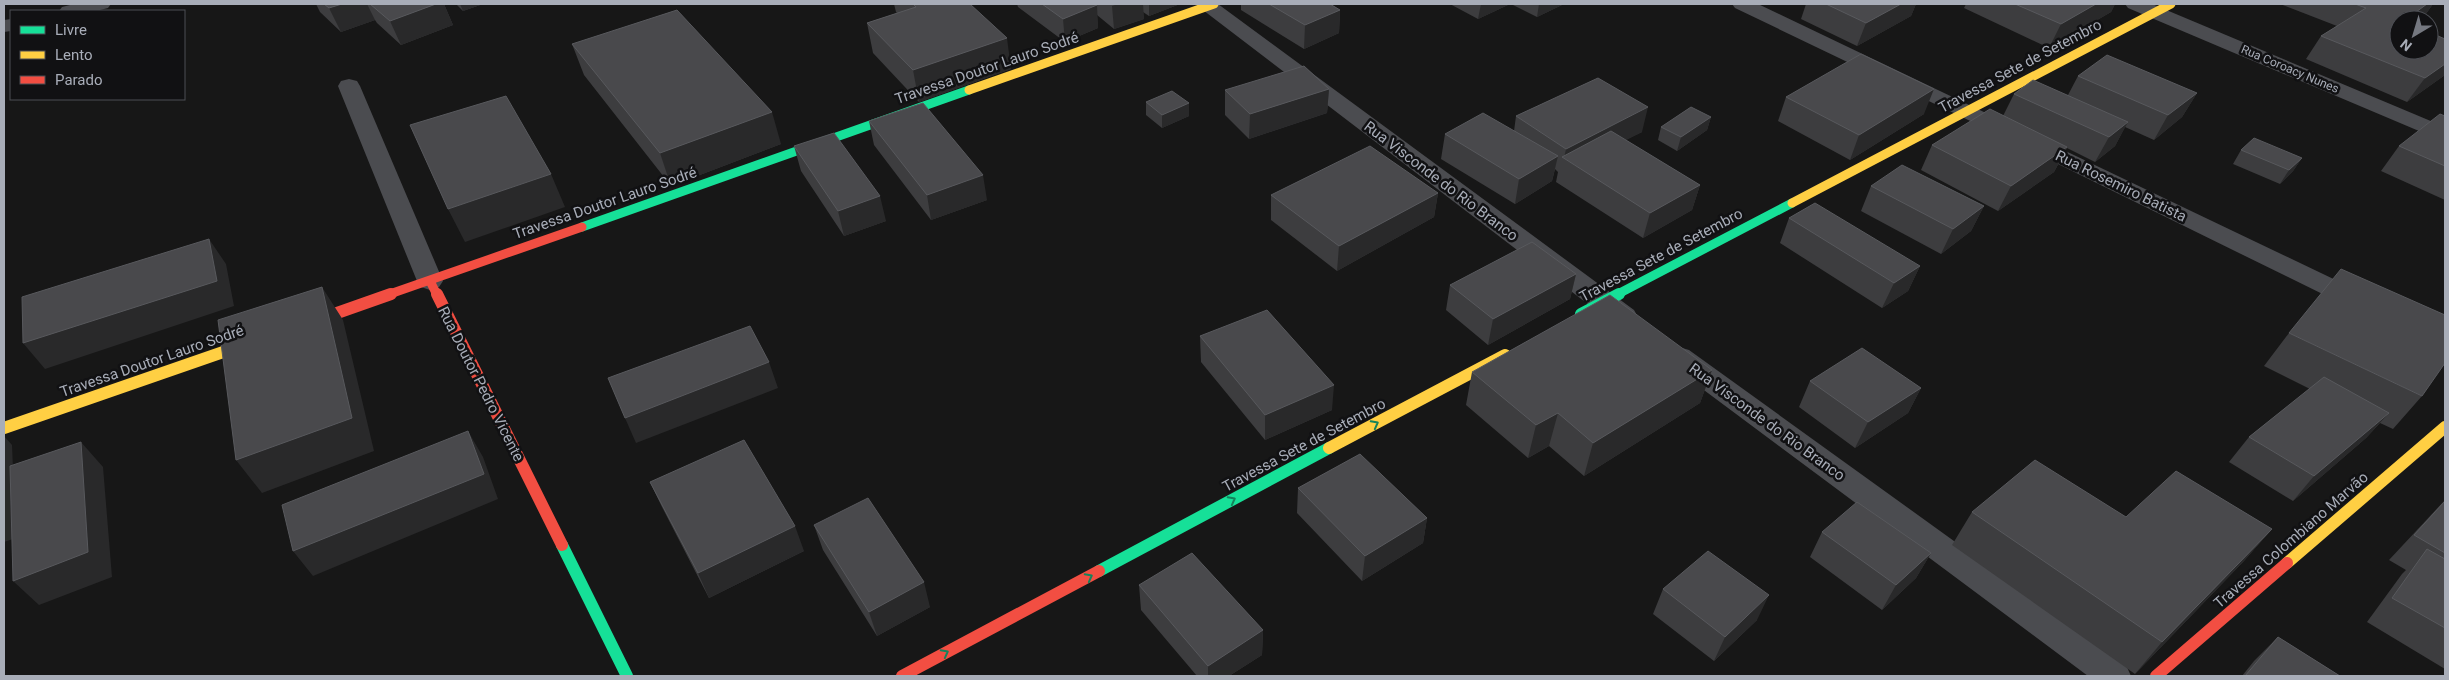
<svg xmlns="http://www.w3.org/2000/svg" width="2449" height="680" font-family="Roboto,sans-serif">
  <rect width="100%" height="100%" fill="#171717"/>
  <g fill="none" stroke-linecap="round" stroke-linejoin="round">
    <path fill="#4b4c50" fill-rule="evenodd" d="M74 4H111L108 8 96 11H59L62 7Z
      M1195 4H1218L1634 310 1638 317 1634 324 1624 326 1614 324Z
      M1732 4H1758L2369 296 2373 302 2369 308 2360 311 2351 308 1960 116 1735 8Z
      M2125 4H2152L2445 127V142L2128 8Z
      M11 19V31L4 32V20Z
      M349 79 357 81 360 86 443 281 439 287 430 290 421 287 417 281 338 86 341 81Z
      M1679 347 1689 350 2126 665 2131 676H2088L1669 364 1665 357 1669 350Z"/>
    <path stroke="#16e098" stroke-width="9" d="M582 227 969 90
      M1616 295 1792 203"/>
    <path stroke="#16e098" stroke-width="12" d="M1581 314 1619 294
      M562 545 627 676
      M1099 571 1329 448"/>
    <path stroke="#ffcf43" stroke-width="9" d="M969 90 1214 4
      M1792 203 2171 4"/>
    <path stroke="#ffcf43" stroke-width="12" d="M4 428 258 340
      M1329 448 1505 355
      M2287 563 2445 427"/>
    <path stroke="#f24e42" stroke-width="9" d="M430 281 437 295
      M387 295 582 227"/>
    <path stroke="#f24e42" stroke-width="12" d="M437 294 562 545
      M303 325 391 294
      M902 676 1099 571
      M2156 676 2287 563"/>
  </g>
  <path fill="#3d3d3f" d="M316 4H444L453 25 401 45 377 23 375 20 341 32 320 12Z
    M456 4H483L463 11Z
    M894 4H970L1011 69 919 102 873 53 867 23 897 13 896 12Z
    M1017 4H1180L1149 16 1143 12 1144 19 1114 29 1097 15 1098 28 1065 42 1018 7Z
    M1241 4H1330L1340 10 1339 33 1304 49 1241 10Z
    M1450 4H1510L1478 19Z
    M1511 4H1564L1537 17Z
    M1806 4H1916L1911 16 1857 46 1801 19Z
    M1966 4H2115L2111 12 2049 48 1964 8Z
    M2280 4H2433L2423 18 2399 20 2445 75 2407 102 2306 59 2321 36 2337 26Z
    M572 44 781 144 671 186 584 75Z
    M2078 76 2197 93 2182 117 2154 140 2125 127 2115 146 2095 162 2067 148 2054 172 1998 211 1921 170 1932 145 2003 116 2014 94 2068 95Z
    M1329 89 1327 113 1249 139 1225 115V90Z
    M1786 97 1924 114 1850 160 1778 121Z
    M1146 102 1189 103V116L1162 128 1146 115Z
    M1516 116 1642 132 1625 140 1700 185 1692 210 1643 238 1556 182 1558 172 1555 169 1552 181 1515 204 1441 159 1445 134 1514 131Z
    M2445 116V200L2381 171 2399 146Z
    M1711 117 1707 130 1677 151 1658 140 1661 127Z
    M869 121 987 200 931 220 874 145Z
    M794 146 886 221 844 236 801 171Z
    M2241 150 2302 158 2293 171 2280 184 2233 164Z
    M1871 186 1984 206 1971 231 1941 254 1861 211Z
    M1438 193 1434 217 1337 271 1271 220V195Z
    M1789 218 1920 266 1908 291 1882 308 1780 243Z
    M1576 274 1570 299 1488 345 1446 310 1450 285Z
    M2289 333 2422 396 2393 429 2380 423 2366 438 2293 501 2229 462 2249 437 2310 389 2264 366Z
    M1200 336 1332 410 1265 440 1201 362Z
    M1712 370 1700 403 1584 476 1549 446 1528 458 1466 405 1472 372Z
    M1810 381 1921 388 1908 413 1855 448 1799 407Z
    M650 482 804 551 709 598 662 507Z
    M1298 488 1427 518 1423 543 1362 581 1297 513Z
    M2445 500V669L2367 622 2402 574 2406 570 2389 560Z
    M1972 512 2126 517 2272 529 2243 562 2135 674 1952 545Z
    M814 525 930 607 877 636 823 550Z
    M1822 532 1931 553 1916 578 1882 610 1810 557Z
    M1139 585 1263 630 1262 655 1229 676H1197L1141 610Z
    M1663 589 1757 620 1714 661 1653 614Z
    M2278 637 2340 676H2242L2254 661Z"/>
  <path fill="#29292a" d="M342 4H367L375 20 341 32 329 8Z
    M436 4H444L453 25 401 45 390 21Z
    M460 4H483L463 11Z
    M1118 4H1143L1144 19 1114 29 1112 6Z
    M1149 4H1180L1149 16Z
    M1481 4H1510L1478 19Z
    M1539 4H1564L1537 17Z
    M1901 4H1916L1911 16 1857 46 1866 23Z
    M2096 4H2115L2111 12 2049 48 2061 24Z
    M2427 4H2433L2423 18 2421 20H2405Z
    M1097 5 1098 28 1065 42 1063 19Z
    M1340 10 1339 33 1304 49 1305 25Z
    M1007 38 1011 69 919 102 913 70Z
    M2445 64V75L2407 102 2425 78Z
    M1329 89 1327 113 1249 139 1250 114Z
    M1934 89 1924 114 1850 160 1859 135Z
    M2197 93 2182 117 2154 140 2168 115Z
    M1189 103V116L1162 128V115Z
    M1648 107 1642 132 1576 166 1564 158 1566 149Z
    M772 112 781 144 671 186 660 153Z
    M1711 117 1707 130 1677 151 1681 137Z
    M2128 122 2115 146 2095 162 2109 137Z
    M2067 147 2054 172 1998 211 2011 186Z
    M1558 156 1552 181 1515 204 1519 179Z
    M2302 158 2293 171 2280 184 2289 170Z
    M551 174 565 207 465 242 448 209Z
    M983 175 987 200 931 220 927 195Z
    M1700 185 1692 210 1643 238 1650 213Z
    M1438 193 1434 217 1337 271 1339 246Z
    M880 196 886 221 844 236 838 211Z
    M1984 206 1971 231 1941 254 1953 229Z
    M209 239 226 264 234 306 45 369 23 343Z
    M1920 266 1908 291 1882 308 1894 283Z
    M1576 274 1570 299 1488 345 1493 319Z
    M322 287 343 320 374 451 262 493 236 460Z
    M769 362 778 388 636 443 625 418Z
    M1712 370 1700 403 1584 476 1593 443Z
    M1334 385 1332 410 1265 440V415Z
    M1921 388 1908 413 1855 448 1868 422Z
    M1558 413 1549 446 1528 458 1536 425Z
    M2389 413 2366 438 2293 501 2314 476Z
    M468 431 483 457 498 499 313 576 293 551Z
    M4 436 12 445 16 538 4 542Z
    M81 442 103 467 112 577 39 605 13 581Z
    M1427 518 1423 543 1362 581 1365 556Z
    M795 526 804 551 709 598 698 573Z
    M2272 529 2243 562 2135 674 2162 642Z
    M1931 553 1916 578 1882 610 1896 585Z
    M924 582 930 607 877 636 869 612Z
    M1769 595 1757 620 1714 661 1725 637Z
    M1263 630 1262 655 1229 676H1208V666Z"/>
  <path fill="#49494c" stroke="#58595d" d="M324 4H342L329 8Z
    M370 4H436L390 21Z
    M913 4H970L1007 38 913 70 867 23 916 7Z
    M1042 4H1095L1097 5 1063 19Z
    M1269 4H1330L1340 10 1305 25Z
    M1826 4H1901L1866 23Z
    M2015 4H2096L2061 24Z
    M2355 4H2427L2405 20H2399V50H2429V32L2445 39V64L2425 78 2321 36 2366 8Z
    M677 10 772 112 660 153 572 44Z
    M1861 54 1934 89 1859 135 1786 97Z
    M2107 55 2197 93 2168 115 2078 76Z
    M1304 66 1329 89 1250 114 1225 90Z
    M1598 78 1648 107 1566 149 1516 116Z
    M2033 80 2128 122 2109 137 2014 94Z
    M1172 91 1189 103 1162 115 1146 102Z
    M506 96 551 174 448 209 410 125Z
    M923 103 983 175 927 195 869 121Z
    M1691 107 1711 117 1681 137 1661 127Z
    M1990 109 2067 147 2011 186 1932 145Z
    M1483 113 1558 156 1519 179 1445 134Z
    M2440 114 2445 116V166L2399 146Z
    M1611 131 1700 185 1650 213 1562 157Z
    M834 133 880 196 838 211 794 146Z
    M2254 138 2302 158 2289 170 2241 150Z
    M1370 146 1438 193 1339 246 1271 195Z
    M1902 165 1984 206 1953 229 1871 186Z
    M1815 203 1920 266 1894 283 1789 218Z
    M209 239 217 281 23 343 22 297Z
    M1532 242 1576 274 1493 319 1450 285Z
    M2341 269 2445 315V363L2422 396 2289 333Z
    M322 287 352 418 236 460 218 320Z
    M1610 295 1712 370 1593 443 1558 413 1536 425 1472 372Z
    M1267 310 1334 385 1265 415 1200 336Z
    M750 326 769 362 625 418 608 378Z
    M1862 348 1921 388 1868 422 1810 381Z
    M2324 377 2389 413 2314 476 2249 437Z
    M468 431 484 474 293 551 282 505Z
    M744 440 795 526 698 573 650 482Z
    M81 442 88 552 13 581 10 466Z
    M1360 454 1427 518 1365 556 1298 488Z
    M2035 460 2126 517 2176 471 2272 529 2162 642 1972 512Z
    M868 498 924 582 869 612 814 525Z
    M2445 501V553L2414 535Z
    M1857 502 1931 553 1896 585 1822 532Z
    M2427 549 2445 559V628L2392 598Z
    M1708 551 1769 595 1725 637 1663 589Z
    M1192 553 1263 630 1208 666 1139 585Z
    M2278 637 2340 676H2245Z"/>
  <defs><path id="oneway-chevron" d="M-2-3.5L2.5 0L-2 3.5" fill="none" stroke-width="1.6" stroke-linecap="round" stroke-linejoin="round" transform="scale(1.25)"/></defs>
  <g stroke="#14835c">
    <use href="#oneway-chevron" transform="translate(1375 424) rotate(-28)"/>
    <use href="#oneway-chevron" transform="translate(1232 500) rotate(-28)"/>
    <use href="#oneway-chevron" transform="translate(1089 577) rotate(-28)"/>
    <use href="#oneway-chevron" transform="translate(945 653) rotate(-28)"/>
  </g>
  <g text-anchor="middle" stroke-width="5" stroke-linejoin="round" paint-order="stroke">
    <g font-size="12" fill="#a8adb8" stroke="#111113">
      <text transform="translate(2290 69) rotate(23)" y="4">Rua Coroacy Nunes</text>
    </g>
    <g font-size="15" fill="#a8adb8" stroke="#111113">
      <text transform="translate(2020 66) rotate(-28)" y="5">Travessa Sete de Setembro</text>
      <text transform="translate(987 68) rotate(-19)" y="5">Travessa Doutor Lauro Sodré</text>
      <text transform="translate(1441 181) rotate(37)" y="5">Rua Visconde do Rio Branco</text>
      <text transform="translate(2121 186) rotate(26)" y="5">Rua Rosemiro Batista</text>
      <text transform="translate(605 203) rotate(-19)" y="5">Travessa Doutor Lauro Sodré</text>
      <text transform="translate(1661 255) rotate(-28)" y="5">Travessa Sete de Setembro</text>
      <text transform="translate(152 361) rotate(-19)" y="5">Travessa Doutor Lauro Sodré</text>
      <text transform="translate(481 384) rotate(63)" y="5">Rua Doutor Pedro Vicente</text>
      <text transform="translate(1767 422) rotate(36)" y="5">Rua Visconde do Rio Branco</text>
      <text transform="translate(1304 445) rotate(-28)" y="5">Travessa Sete de Setembro</text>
      <text transform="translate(2291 540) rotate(-41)" y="5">Travessa Colombiano Marvão</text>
    </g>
  </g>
  <rect width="2449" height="680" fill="none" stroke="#a8adb8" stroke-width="10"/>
  <rect x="10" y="10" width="175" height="90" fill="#111113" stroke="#4d4f55"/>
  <rect x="20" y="26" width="25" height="8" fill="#16e098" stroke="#4d4f55"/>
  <text x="55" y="35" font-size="15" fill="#a8adb8">Livre</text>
  <rect x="20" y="51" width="25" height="8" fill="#ffcf43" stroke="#4d4f55"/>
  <text x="55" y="60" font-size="15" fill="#a8adb8">Lento</text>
  <rect x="20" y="76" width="25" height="8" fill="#f24e42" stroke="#4d4f55"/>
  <text x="55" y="85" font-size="15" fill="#a8adb8">Parado</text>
  <g transform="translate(2414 35) rotate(218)"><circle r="24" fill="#111113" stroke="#4d4f55"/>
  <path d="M0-4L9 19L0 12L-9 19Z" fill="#757880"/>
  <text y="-8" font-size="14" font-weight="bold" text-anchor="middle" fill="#a8adb8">N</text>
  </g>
</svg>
